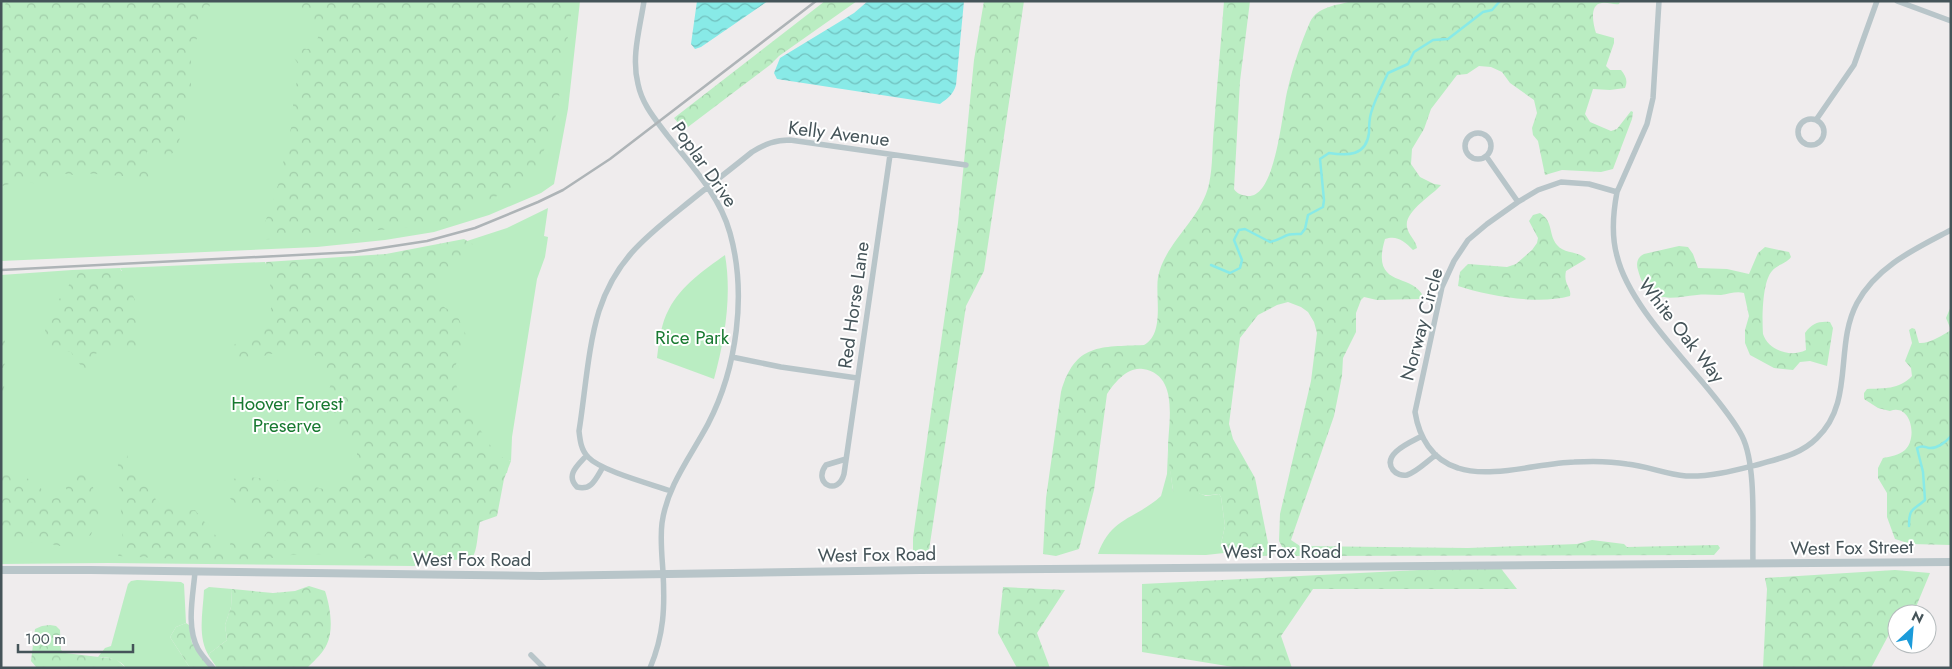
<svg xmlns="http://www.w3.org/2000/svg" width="1952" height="669" font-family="Jost,sans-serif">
  <defs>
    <pattern id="forest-crowns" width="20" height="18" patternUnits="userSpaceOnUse" patternTransform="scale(1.25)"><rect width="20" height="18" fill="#baedc2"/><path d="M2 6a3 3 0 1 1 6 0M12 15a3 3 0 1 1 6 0" fill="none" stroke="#a1cda9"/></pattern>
    <pattern id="water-waves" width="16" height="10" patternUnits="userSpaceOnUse" patternTransform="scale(1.25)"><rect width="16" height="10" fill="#88eae7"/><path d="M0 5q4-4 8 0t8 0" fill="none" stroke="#71c0be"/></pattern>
  </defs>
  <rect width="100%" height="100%" fill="#efeced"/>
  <path fill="#baedc2" d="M1 1H580L568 109 554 184 541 193 489 215 434 232 385 240 317 247 1 261Z
    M548 208 544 236 548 237 545 257 537 279 512 437 511 461 509 460 507 473 426 471 415 566 108 563 1 564V275L72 270V274L122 271 120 268 265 262 266 264 396 258 467 241 507 228Z
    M725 255C732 295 725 339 714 379L657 358C659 342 661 323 669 309 681 286 704 270 725 255Z
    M1168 450 1173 492 1194 491 1206 496 1219 494 1221 497 1225 526 1220 548 1224 553 1206 555 1098 554C1111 517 1136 519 1161 496L1167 474Z
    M137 580 181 582 184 584 186 623 176 627 170 637 190 668H126C120 659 108 657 98 657L105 648 111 646 128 584 131 581Z
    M209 587 232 589 231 607 225 625 227 640 210 653 209 656C197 637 203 612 204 590Z"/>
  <path fill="url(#forest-crowns)" d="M6 1H211L204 23 191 51V99L185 112V128L180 135 179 143 168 160H162L157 147 150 148 147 152 145 166 149 170 150 178 82 173 73 175 60 173 41 184 16 181 4 186 1 185V30Z
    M301 1H573L557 111 549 140 529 180 439 225 259 240 278 185 293 119V93L299 76V65L294 58 296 47 307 49 316 47 318 37 303 12Z
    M825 1H857L779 56 770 65 684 130 674 118Z
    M984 1H1024L984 271 966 306 929 550 924 558 917 557 913 552V538L958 223 974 60Z
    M1224 1H1250L1240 81 1234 189C1237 194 1242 195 1247 196 1277 199 1282 108 1288 88 1293 66 1301 43 1310 22 1318 6 1336 6 1351 1L1620 2 1619 4C1614 5 1608 2 1602 3 1589 4 1593 24 1596 33L1614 38V43L1606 66 1610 70H1621C1626 76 1628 81 1625 88L1610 90 1593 89 1585 114 1590 122 1611 131 1617 129 1631 111 1633 112 1632 119 1613 169 1601 172 1562 170 1545 175 1538 141 1533 135 1532 128 1537 113 1534 100 1510 83 1502 72 1491 67 1479 66 1467 74 1457 75 1431 109 1424 129 1412 149 1411 164 1420 177 1434 184 1441 185C1433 195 1404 211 1407 227 1408 235 1416 240 1417 248L1413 250C1404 241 1397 235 1385 239 1370 289 1412 272 1423 296L1419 299 1377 300 1364 297 1361 300 1356 313V332L1343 358 1342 376 1334 416 1294 531 1291 540 1300 546 1468 548 1577 544 1592 540 1624 544 1627 547 1718 545 1720 548 1714 555 1287 556 1279 541 1280 514 1311 381 1317 333 1314 322 1308 312 1301 307 1288 302 1277 305 1258 315 1240 338 1229 424 1233 439 1255 478 1268 543 1274 554C1261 558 1233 558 1222 552L1220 548 1225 526 1221 497 1219 494C1214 494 1209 496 1205 495 1196 494 1194 489 1185 496H1179L1173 492C1172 478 1168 464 1168 449 1168 424 1180 375 1143 369 1128 366 1114 383 1107 394L1094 490 1079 549 1056 556 1043 554 1046 498 1061 392C1075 343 1100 347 1144 345 1165 334 1155 297 1158 277 1165 242 1201 220 1209 184 1213 166 1212 145 1214 127 1217 85 1221 43 1224 1Z
    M1540 213C1554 222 1548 234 1557 245 1564 254 1579 251 1586 259L1566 271C1563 285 1572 287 1570 296 1538 305 1489 296 1458 286L1460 272 1468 264 1507 267 1516 264 1532 250 1537 243 1538 238 1529 221 1533 215Z
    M464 239 476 246 468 259 449 270 437 282V293L444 307 457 315 466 335 453 373 460 398 490 445 501 457 511 461 504 479 497 516 480 522C477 535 478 548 472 559L404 562 354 557 339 550 326 554 292 555 258 560 229 559 215 561 118 556 123 542 117 451 120 448 126 450 130 468 151 488 158 505 179 511 195 510 229 552 232 532 238 538 262 539 267 532C267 529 266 523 265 520 255 504 233 514 226 489L232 479 248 477 297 482 323 489 340 486 357 470V447L348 432 337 431 327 423 325 405 331 383 327 369 311 351 286 350 244 361 228 357 226 350 240 341 254 340C258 337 262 333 265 329 276 309 270 282 266 262L386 254Z
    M1679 246 1688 247 1693 254 1698 268 1727 269 1749 274 1758 253 1765 247 1789 252 1791 257C1786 264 1778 264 1772 271 1762 282 1762 319 1763 334 1768 350 1790 358 1806 350L1805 333C1812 323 1819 321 1830 322L1833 328 1827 366 1810 361 1800 362 1793 370 1774 368 1750 355 1745 343V330L1749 316 1744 293C1736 291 1729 294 1721 295 1713 295 1705 294 1697 295 1670 298 1647 305 1638 270 1636 264 1637 257 1644 254Z
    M120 268 135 300 137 330 140 348C112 348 100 340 86 369L77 362 71 352 57 351 43 347C48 321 41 308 67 294L72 270Z
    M1951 306V545L1911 544 1895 539 1887 517V493L1878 478V468L1883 458C1890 457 1899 455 1905 450 1918 438 1911 403 1890 411L1878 408 1864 399V393L1867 389C1883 388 1899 390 1912 376L1911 368 1905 361 1912 343 1909 330 1912 328 1915 329 1919 343C1929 344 1943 335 1951 330L1946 318Z
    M1 333 5 339 4 395 1 399Z
    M1 464 9 473 32 480 52 499 66 495V476L78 465 90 474 99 513 91 535 75 544 60 546 46 543 14 542 1 536Z
    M1499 566 1517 589H1313L1281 636 1292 668H1239L1142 652V584Z
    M1895 570 1930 573 1913 614H1897V624L1894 625 1871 668H1763L1767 589 1765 578Z
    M309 586 325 591C330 606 334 629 327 644 323 653 316 659 309 666L307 668H217L209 656 210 653 227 640 225 625 231 607 232 589 273 593 295 591Z
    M1003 587 1065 590 1037 633 1050 668H1017L998 633Z
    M186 623 189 625 192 643 210 668H190L170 637 176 627Z
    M50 625 56 626 60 630 61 650 65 653 116 659 126 668H37L31 661 35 629 42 626Z"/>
  <path fill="url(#water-waves)" d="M697 1H768L701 47 695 49 691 44Z
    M868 1H964L956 85C953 95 948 98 940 104L777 79 774 73 780 58 854 13Z"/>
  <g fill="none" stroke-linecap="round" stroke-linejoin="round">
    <path stroke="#88eae7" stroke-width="2.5" d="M1211 265 1230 273 1240 268 1242 260 1234 240 1239 230 1245 229 1270 242C1286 238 1283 233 1301 234L1305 229 1308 215 1323 207 1324 200 1320 159 1329 153C1348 156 1366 156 1369 133 1369 126 1369 120 1371 113 1375 99 1382 86 1388 73L1408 64 1414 52 1433 40 1448 39 1483 12 1492 10 1500 1
      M1909 526C1909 507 1913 511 1925 500L1923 472 1917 448C1923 445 1924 447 1929 448 1937 449 1946 442 1951 436"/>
    <path stroke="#b8c5c9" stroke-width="5.5" d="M644 1C640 28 631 57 638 84 642 104 655 119 667 135 691 165 720 196 730 233 747 294 737 368 708 424 691 456 667 486 662 523 660 539 662 556 663 572 665 607 664 635 650 668
      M1659 1 1653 98 1647 124 1617 192C1613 213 1611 235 1617 256 1628 302 1679 353 1709 390 1721 405 1733 419 1742 436 1757 466 1752 530 1753 564
      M1897 1 1951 21
      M1798 132a13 13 0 1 1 26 0a13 13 0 1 1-26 0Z
      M1816 120 1854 65 1877 1
      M1465 146a13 13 0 1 1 26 0a13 13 0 1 1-26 0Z
      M1486 156 1518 202
      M1617 192 1589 184 1561 182 1538 190 1518 202 1487 224 1468 240 1454 261 1442 287 1415 412C1419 437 1432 460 1458 468 1490 479 1540 463 1574 462 1591 461 1610 461 1627 464 1647 466 1665 474 1686 476 1711 477 1736 470 1760 464 1781 458 1801 454 1817 438 1855 402 1834 346 1857 303 1877 266 1915 249 1951 230
      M732 357 781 367 857 378
      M1422 436C1411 442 1381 454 1393 470 1396 474 1402 476 1407 475 1417 472 1427 461 1436 455
      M586 456C578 465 565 475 577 487 592 491 596 478 603 467
      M846 459 826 465C812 483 838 497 844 474L890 155
      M671 491C651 484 601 471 588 457 581 450 580 440 579 431 585 394 588 346 599 311 616 258 648 235 689 202 710 185 731 169 752 152 765 144 775 140 790 140L966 165
      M195 572C193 596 186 627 198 649 202 656 208 662 213 668
      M531 655 544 668"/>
    <path stroke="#b8c5c9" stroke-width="8" d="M1 570H91L541 576 920 570 1951 562"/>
    <path stroke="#aeb4b7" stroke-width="2.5" d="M1 270 355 252 427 241 475 228 538 202 563 190 610 159 816 1"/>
  </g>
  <g text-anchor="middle" stroke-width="4" stroke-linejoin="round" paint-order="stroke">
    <g font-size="19" fill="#455459" stroke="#fff">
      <text transform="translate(839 133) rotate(7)" y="7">Kelly Avenue</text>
      <text transform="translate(705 164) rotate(55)" y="7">Poplar Drive</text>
      <text transform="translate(853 305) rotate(-82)" y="7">Red Horse Lane</text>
      <text transform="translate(1421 324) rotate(-75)" y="7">Norway Circle</text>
      <text transform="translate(1682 330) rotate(52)" y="7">White Oak Way</text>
      <text transform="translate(1852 547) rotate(-1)" y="7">West Fox Street</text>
      <text x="1282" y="558">West Fox Road</text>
      <text transform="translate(877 554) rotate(-1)" y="7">West Fox Road</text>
      <text x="472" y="566">West Fox Road</text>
    </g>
    <g font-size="19" fill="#187931" stroke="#fff">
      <text x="692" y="344">Rice Park</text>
      <text x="287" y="410">Hoover Forest<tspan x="287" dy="22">Preserve</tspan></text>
    </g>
  </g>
  <rect width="1952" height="669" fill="none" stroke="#455459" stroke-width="5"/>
  <g transform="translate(1912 629) rotate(26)"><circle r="24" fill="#ffffff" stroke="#b5bbbd"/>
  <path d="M0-4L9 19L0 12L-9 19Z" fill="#1b9bda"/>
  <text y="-8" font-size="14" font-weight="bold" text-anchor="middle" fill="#455459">N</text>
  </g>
  <path d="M18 644v8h115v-8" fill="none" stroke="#455459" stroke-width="2.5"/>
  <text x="25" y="644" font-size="15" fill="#455459" stroke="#ffffff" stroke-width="4" paint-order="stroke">100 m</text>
</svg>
